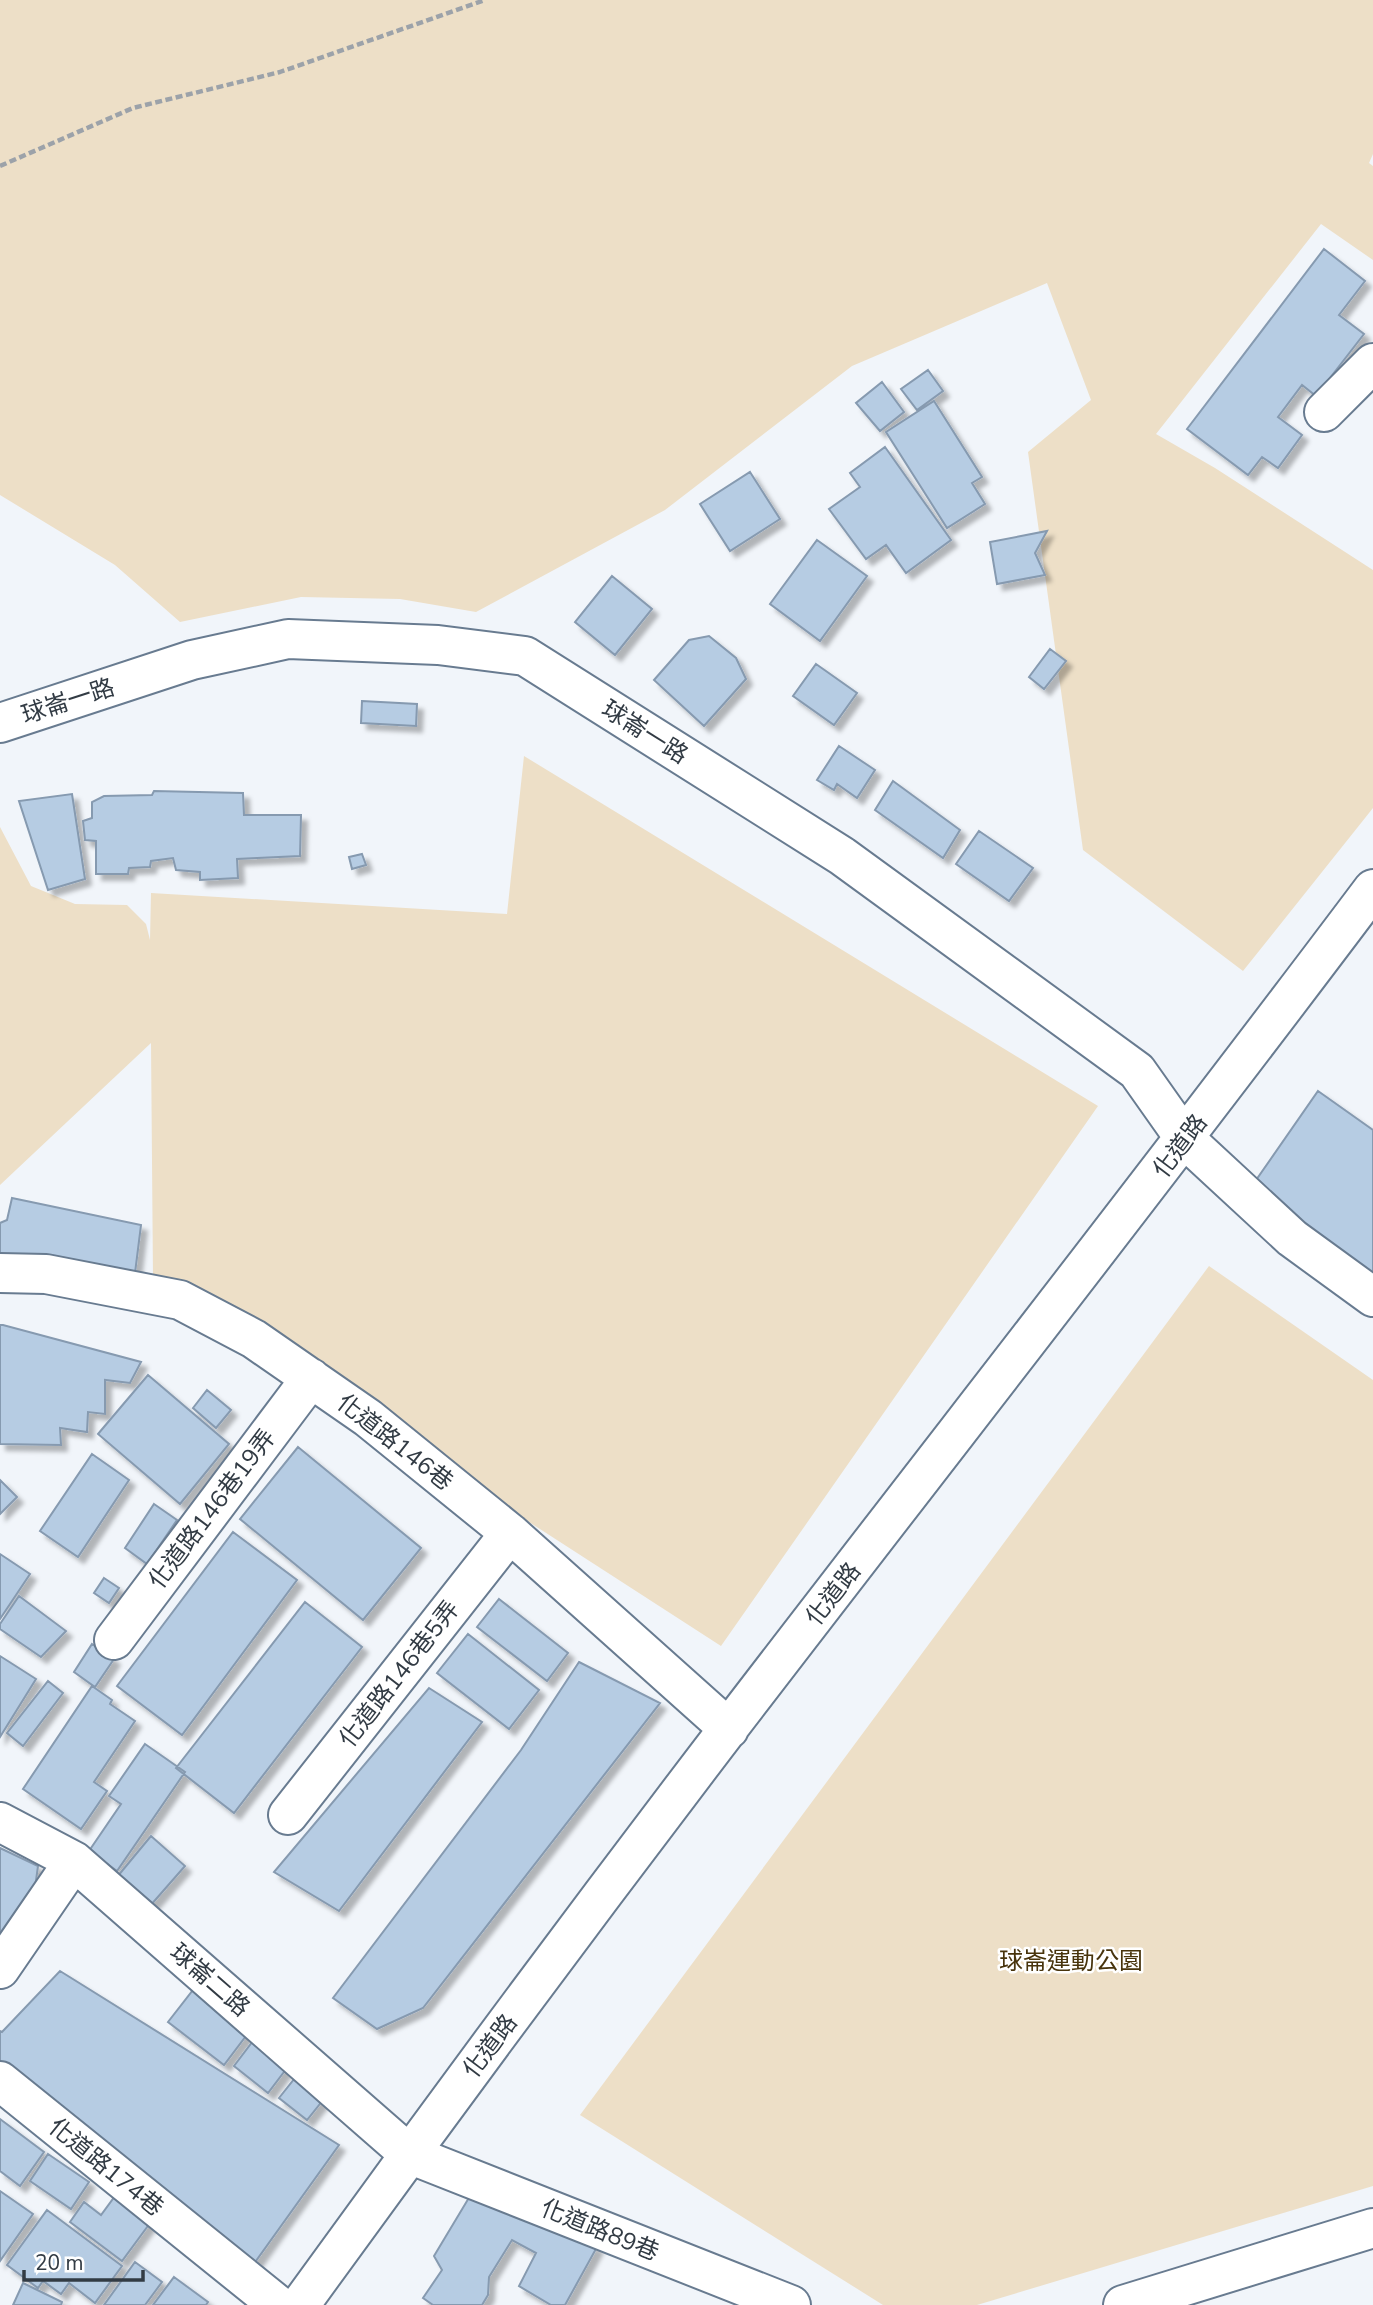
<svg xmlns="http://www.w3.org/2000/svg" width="1373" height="2305" font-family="'Nunito Sans','Noto Sans TC',sans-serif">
  <defs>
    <filter id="shadow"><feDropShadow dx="6" dy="6" stdDeviation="2" flood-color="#0004"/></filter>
  </defs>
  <rect width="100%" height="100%" fill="#f1f5fa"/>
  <path fill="#eddfc7" d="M0 0H1373V154L1369 163 1373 166V260L1321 224 1156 434 1215 468 1373 570V808L1243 971 1083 850 1028 452 1091 400 1047 283 852 366 665 510 476 612 400 599 301 597 180 622 115 565 0 495Z
    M524 756 1098 1106 721 1646 153 1279 151 1043 0 1185V827L31 886 75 904 127 905 146 924 150 940 151 893 507 914Z
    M1209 1266 1373 1380V2186L977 2305H883L580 2115Z"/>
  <path fill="#b6cce3" stroke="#869ab0" stroke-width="2" filter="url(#shadow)" d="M1324 249 1365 281 1339 315 1364 334 1316 396 1302 385 1278 417 1302 435 1278 468 1262 457 1248 475 1187 429Z
    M928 370 943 391 917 410 901 389Z
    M882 382 904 412 880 431 856 403Z
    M934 401 982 477 972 483 985 504 947 528 886 432Z
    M885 447 951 540 906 573 886 545 866 559 829 509 860 487 850 473Z
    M750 472 780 519 730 551 700 504Z
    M1047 531 1035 553 1045 575 997 584 990 542Z
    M817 540 867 576 820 641 770 604Z
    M612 576 652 609 615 655 575 622Z
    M709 636 736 658 746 679 704 726 654 680 689 640Z
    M1050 649 1066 661 1044 689 1029 677Z
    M816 664 857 693 834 725 793 696Z
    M362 701 417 704 416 726 361 723Z
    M839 746 875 770 857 798 837 784 834 790 817 780Z
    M893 781 960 830 943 858 875 810Z
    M154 791 243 793 244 815H301L300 856 237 859 238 878 200 880V872L176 870 173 858 151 861 150 867 129 868 128 874H96V841L85 840 83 821 92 818V802L104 796 152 795Z
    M72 794 85 879 48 890 19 801Z
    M979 831 1033 868 1009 901 956 864Z
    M362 854 366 865 352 869 349 857Z
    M1318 1091 1373 1130V1282L1247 1193Z
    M12 1198 141 1225 133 1289 0 1265V1223L7 1220Z
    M0 1325H3L141 1362 130 1383 105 1380V1414L88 1412 87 1432 60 1428 61 1445 0 1444Z
    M148 1375 229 1444 180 1504 98 1434Z
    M207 1390 231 1410 216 1428 193 1408Z
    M298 1447 421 1548 363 1620 240 1519Z
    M92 1454 129 1480 78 1557 40 1531Z
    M0 1480 17 1497 0 1514Z
    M154 1504 177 1520 147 1564 125 1548Z
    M233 1532 297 1580 182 1735 117 1686Z
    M0 1554 30 1574 0 1619Z
    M104 1578 119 1588 109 1603 94 1593Z
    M19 1596 66 1631 41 1657 0 1629V1624Z
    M499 1599 568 1653 547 1681 477 1627Z
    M305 1602 362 1647 234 1813 176 1768Z
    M468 1634 539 1690 509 1729 437 1673Z
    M92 1644 114 1659 95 1687 74 1672Z
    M0 1656 36 1679 0 1737Z
    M579 1662 660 1703 423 2008 377 2029 333 1998 521 1750Z
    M48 1681 63 1693 23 1746 7 1733Z
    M92 1686 112 1700 110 1704 135 1721 94 1782 107 1791 81 1829 23 1789Z
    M429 1688 482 1722 339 1911 274 1872Z
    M145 1744 185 1772 117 1871 89 1851 121 1804 109 1796Z
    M151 1836 185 1866 150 1906 117 1877Z
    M0 1848 38 1866 31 1917 0 1951Z
    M60 1971 339 2145 253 2265 0 2073V2031L2 2032Z
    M200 1981 255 2024 224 2065 168 2022Z
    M259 2033 293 2060 268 2093 234 2066Z
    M295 2078 323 2100 307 2120 279 2098Z
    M0 2119 44 2152 20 2186 0 2171Z
    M48 2154 89 2182 71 2209 30 2181Z
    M0 2191 33 2214 0 2261Z
    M473 2191 597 2247 565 2305H551L519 2286 536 2253 512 2240 489 2277 488 2295 482 2305H433L423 2298 442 2270 434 2256Z
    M118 2192 153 2219 122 2261 70 2222 84 2202 101 2215Z
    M47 2210 122 2266 95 2303 69 2283 61 2294 43 2281 38 2288 7 2265Z
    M135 2262 162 2282 145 2305H104Z
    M174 2277 208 2302 206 2305H153Z
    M23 2283 62 2302 61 2305H13Z"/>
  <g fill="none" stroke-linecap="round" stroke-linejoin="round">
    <g stroke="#687b90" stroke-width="42">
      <path id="minor" d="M1324 412 1373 363
        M0 723 192 660 288 639 438 645 525 656 842 856 1137 1071 1185 1139 1292 1238 1373 1297
        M0 1273 46 1274 180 1300 254 1339 368 1418 510 1533 729 1729
        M114 1640 311 1378
        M288 1815 510 1533
        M0 1822 74 1861 409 2154 791 2305
        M0 1969 74 1861
        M0 2081 278 2305
        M300 2305C441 2110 585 1916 731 1725 945 1446 1162 1170 1373 889
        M1123 2305 1373 2228"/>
    </g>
    <path stroke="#9ca2a9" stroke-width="4.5" stroke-dasharray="7 3.5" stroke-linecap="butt" d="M0 166 133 108 280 72 485 0"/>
    <use href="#minor" stroke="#fff" stroke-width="38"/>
  </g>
  <g text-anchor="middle" stroke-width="5" stroke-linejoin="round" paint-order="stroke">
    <g font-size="24" fill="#323b44" stroke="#fff">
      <text transform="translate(68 701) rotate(-18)" y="8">球崙一路</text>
      <text transform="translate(645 732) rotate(32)" y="8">球崙一路</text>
      <text transform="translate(1180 1146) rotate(-53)" y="8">化道路</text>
      <text transform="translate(395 1442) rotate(38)" y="8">化道路146巷</text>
      <text transform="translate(212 1509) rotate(-53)" y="8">化道路146巷19弄</text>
      <text transform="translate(833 1594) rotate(-52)" y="8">化道路</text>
      <text transform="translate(399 1674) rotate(-52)" y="8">化道路146巷5弄</text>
      <text transform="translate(210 1980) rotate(41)" y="8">球崙二路</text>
      <text transform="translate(490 2046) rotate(-53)" y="8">化道路</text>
      <text transform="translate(106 2167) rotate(39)" y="8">化道路174巷</text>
      <text transform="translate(600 2230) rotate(22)" y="8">化道路89巷</text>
    </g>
    <g font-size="24" fill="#48340c" stroke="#fff">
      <text x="1071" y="1969">球崙運動公園</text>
    </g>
  </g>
  <path d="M24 2270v10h119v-10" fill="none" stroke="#323b44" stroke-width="3.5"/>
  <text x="35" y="2270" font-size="21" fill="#323b44" stroke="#ffffff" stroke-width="5" paint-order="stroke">20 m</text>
</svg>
